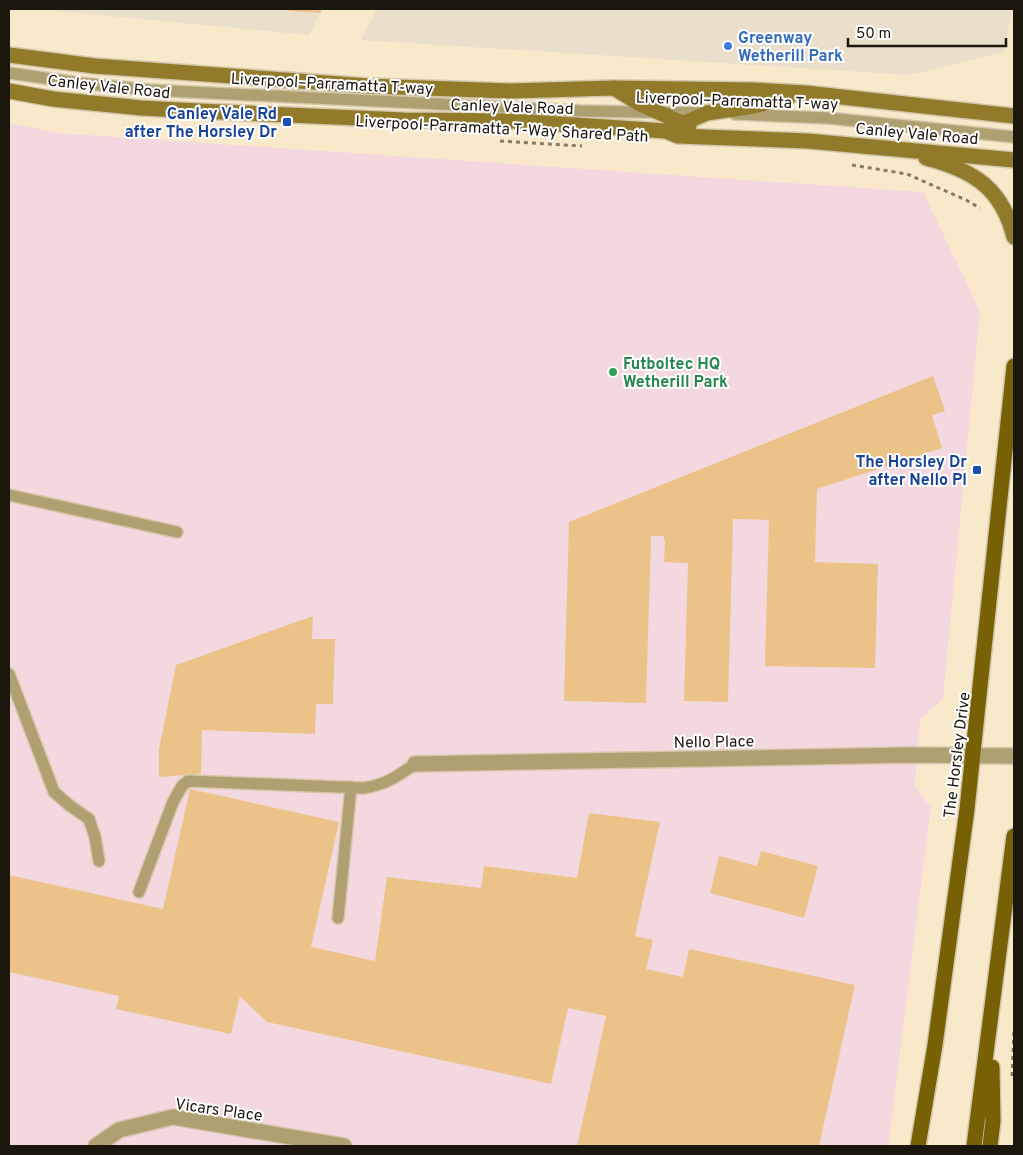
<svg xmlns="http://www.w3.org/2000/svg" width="1023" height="1155" font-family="Overpass,sans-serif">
  <rect width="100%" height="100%" fill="#f7e9ca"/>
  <path fill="#eadfcb" d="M36 9H322L309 35Z
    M377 9H1012L1004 52 910 75 361 40Z"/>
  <path fill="#f3d9df" d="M9 123 58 133 923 192 980 311 943 699 920 719 915 786 931 808 888 1146H9Z"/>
  <path fill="#ebc388" d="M289 9H322L320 13 289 11Z
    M933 376 945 411 932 415 942 448 817 489 815 562 878 564 875 668 765 666 769 520 733 519 728 702 684 701 688 563 664 562 665 541 663 536H651L646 703 564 701 569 522Z
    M313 616 312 639H335L333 704H316L315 734 202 730 201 774 159 777V749L176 665Z
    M190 789 339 822 311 947 375 961 387 877 481 888 484 866 577 878 589 813 660 822 635 936 653 940 646 969 683 977 689 949 855 985 819 1146H577L606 1016 568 1008 551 1084 267 1022 240 996 231 1034 116 1009 119 996 9 972V875L163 909Z
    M761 851 818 866 804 918 710 893 719 856 757 866Z"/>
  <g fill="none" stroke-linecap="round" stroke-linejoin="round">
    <g stroke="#d4c7ac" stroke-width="14">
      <path id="lane" d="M9 73 80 83 150 90 580 111 704 113
        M735 114 828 118 1014 137
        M9 495 177 532
        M9 674 54 792 69 805 89 819 95 837 99 861
        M139 892 173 802 182 786 188 781 364 788C385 785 398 776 415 764
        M338 918 351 787"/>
    </g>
    <g stroke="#d4c7ac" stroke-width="18">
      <path id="street" d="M415 764 910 755 1014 756
        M96 1146 119 1130 173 1117 344 1146"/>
    </g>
    <g stroke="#d4c7ac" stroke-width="18">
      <path id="secondary" d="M9 55 95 66 368 86 511 91 613 88 753 90 806 93 1014 116
        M614 88 640 104 689 126
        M9 91 53 99 141 108 199 111 404 120 514 121 666 131 678 136 808 141 1014 160
        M666 131 707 113 754 106 789 97
        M926 158C973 170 1002 188 1014 237"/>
    </g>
    <g stroke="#d4c7ac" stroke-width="18">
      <path id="primary" d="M918 1146 935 1045 967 809 1014 366
        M974 1146 1014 836
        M990 1146 993 1121 992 1067"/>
    </g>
    <path stroke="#867c68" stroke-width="3" stroke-dasharray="4 4" stroke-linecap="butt" d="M500 141 582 146
      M852 165 907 174 966 200 980 208
      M1012 1076 1014 1031"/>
    <use href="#lane" stroke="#aea070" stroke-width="11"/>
    <use href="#street" stroke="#aea070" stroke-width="15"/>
    <use href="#secondary" stroke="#917b2b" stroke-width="15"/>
    <use href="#primary" stroke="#776104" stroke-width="15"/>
  </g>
  <circle fill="#3f7fe0" stroke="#fff" stroke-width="2" cx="728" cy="46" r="5"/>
  <g fill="#1a4fb4" stroke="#fff" stroke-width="2">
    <rect x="282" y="117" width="10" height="10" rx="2.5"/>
    <rect x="972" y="465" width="10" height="10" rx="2.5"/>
  </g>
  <circle fill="#2e9e5b" stroke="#fff" stroke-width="2" cx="613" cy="372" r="5"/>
  <g text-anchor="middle" stroke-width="4" stroke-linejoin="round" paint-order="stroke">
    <g font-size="16" font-weight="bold" fill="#366cbe" stroke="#fff" text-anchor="start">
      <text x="738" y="43">Greenway<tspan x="738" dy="18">Wetherill Park</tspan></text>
    </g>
    <g font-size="16" fill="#1c170c" stroke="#fff">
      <text transform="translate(332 83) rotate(3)" y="6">Liverpool–Parramatta T-way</text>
      <text transform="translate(109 86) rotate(6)" y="6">Canley Vale Road</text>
      <text transform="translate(737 100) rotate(2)" y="6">Liverpool–Parramatta T-way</text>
      <text transform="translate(512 106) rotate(2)" y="6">Canley Vale Road</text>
      <text transform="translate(502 128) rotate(3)" y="6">Liverpool-Parramatta T-Way Shared Path</text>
      <text transform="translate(917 133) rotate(5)" y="6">Canley Vale Road</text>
      <text transform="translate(714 741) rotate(-1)" y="6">Nello Place</text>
      <text transform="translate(956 755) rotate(-83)" y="6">The Horsley Drive</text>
      <text transform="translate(219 1109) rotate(8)" y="6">Vicars Place</text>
    </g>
    <g font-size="16" font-weight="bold" fill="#164399" stroke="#fff" text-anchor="end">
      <text x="277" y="119">Canley Vale Rd<tspan x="277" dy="18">after The Horsley Dr</tspan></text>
      <text x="967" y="467">The Horsley Dr<tspan x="967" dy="18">after Nello Pl</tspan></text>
    </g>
    <g font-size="16" font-weight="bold" fill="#27864d" stroke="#fff" text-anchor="start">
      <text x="623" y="369">Futboltec HQ<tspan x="623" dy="18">Wetherill Park</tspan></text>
    </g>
  </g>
  <rect width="1023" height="1155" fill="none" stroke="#1c170c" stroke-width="20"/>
  <path d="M848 38v8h158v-8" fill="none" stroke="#1c170c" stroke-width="2.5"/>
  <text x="856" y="38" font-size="15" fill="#1c170c" stroke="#ffffff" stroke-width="4" paint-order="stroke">50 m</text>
</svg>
